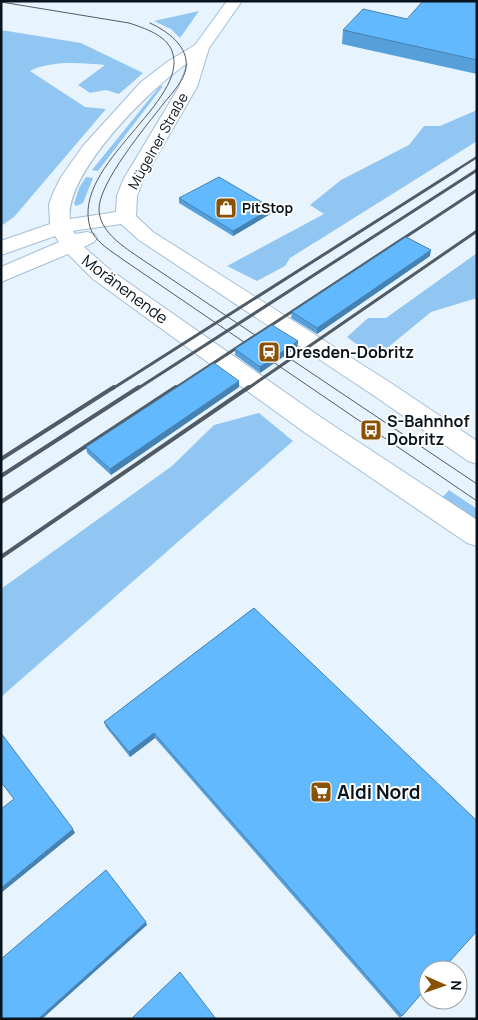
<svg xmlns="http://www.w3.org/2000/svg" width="478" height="1020" font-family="Manrope,sans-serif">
  <rect width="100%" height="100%" fill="#e7f3fd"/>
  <path fill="#91c6f3" d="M199 11 180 38 171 29 154 21Z
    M1 30 81 43 143 73 119 94 106 90 90 93 78 85 105 65C81 63 52 60 30 71L85 107 106 109 14 217 1 226Z
    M160 86H163L98 171 92 170Z
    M477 110V141L290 258 285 266 257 281 227 266 324 214 310 205 341 180 409 145 424 126H440Z
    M86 177 93 178 83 203 76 206 74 204 79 188Z
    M477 253V298L431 312 375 358 347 337 368 318H386Z
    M259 413 293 441 1 697V589L172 466 214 425Z
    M449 490 477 509V526L439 501Z"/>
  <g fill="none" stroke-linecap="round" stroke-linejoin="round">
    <g stroke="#a3bed7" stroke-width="2">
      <path id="secondary" d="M227 1H242L209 48 197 87 143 180 137 196 136 216 153 232 391 383 477 441V464L468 461 373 395 139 240 121 224 78 230 73 231 75 234 87 232 94 234 97 238 94 242 84 247 109 269 322 418 477 520V546L467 543 304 432 93 279 68 254 1 282V267L59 242 55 236 1 255V241L50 224 49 204 54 191 61 177 83 146 141 82 167 62 195 45ZM188 63 179 87 123 180 117 196 116 212 70 219C64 174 151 87 188 63Z"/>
    </g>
    <use href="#secondary" fill="#fff" fill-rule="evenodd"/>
    <path stroke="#515b65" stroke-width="1" d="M1 2 129 23C144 28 166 35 172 51 191 101 71 164 90 227 94 242 113 252 125 261L477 501
      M150 23C167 31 189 46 186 68 184 81 172 93 164 103 147 125 98 183 99 210 100 231 121 245 137 256L477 484"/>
    <path stroke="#515b65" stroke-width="2.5" d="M455 171 477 157
      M475 171 477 170"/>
    <path stroke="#515b65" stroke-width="3" d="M112 389 457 170
      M137 389 477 170
      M174 389 477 190
      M247 389 477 231"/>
    <path stroke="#515b65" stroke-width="4" d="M1 459 114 387
      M1 476 139 387
      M1 502 176 387
      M1 557 249 387"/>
  </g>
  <path fill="#559fda" d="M477 1V74L342 44 343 30 407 19Z
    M179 198 272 208V213L233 236 179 203Z
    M430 256 317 334 291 318 292 312Z
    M298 341 297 347 260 373 235 355V349Z
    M239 387 111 475 87 453 86 447Z
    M254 608 428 986 400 1018 155 738 130 757 106 727 104 722Z"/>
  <path fill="#4582b2" d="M272 208V213L233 236V231Z
    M431 250 430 256 317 334V328Z
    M298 341 297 347 260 373V367Z
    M239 381V387L111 475 110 469Z
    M154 733 155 738 130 757 129 752Z
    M73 829 75 833 1 893V888Z
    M146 922 147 925 42 1019H38Z"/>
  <path fill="#63b9fe" stroke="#4582b2" d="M423 1H477V60L343 30 363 9 407 19Z
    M219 177 272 208 233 231 179 198Z
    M406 237 431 250 317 328 292 312Z
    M272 325 298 341 260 367 235 349Z
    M214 363 239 381 110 469 86 447Z
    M254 608 477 821V931L442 970H428V986L402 1016 154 733 129 752 104 722Z
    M1 733 73 829 1 888V809L14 799 1 782Z
    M106 870 146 922 38 1019H1V959Z
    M180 972 216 1019H131Z"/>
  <defs>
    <g id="shop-square" transform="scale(1.125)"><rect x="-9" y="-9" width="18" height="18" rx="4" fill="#895104" stroke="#fff"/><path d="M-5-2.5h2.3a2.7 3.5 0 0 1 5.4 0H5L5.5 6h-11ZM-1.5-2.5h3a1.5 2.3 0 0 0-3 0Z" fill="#fff"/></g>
    <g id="station-square" transform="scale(1.125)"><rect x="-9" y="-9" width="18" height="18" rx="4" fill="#895104" stroke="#fff"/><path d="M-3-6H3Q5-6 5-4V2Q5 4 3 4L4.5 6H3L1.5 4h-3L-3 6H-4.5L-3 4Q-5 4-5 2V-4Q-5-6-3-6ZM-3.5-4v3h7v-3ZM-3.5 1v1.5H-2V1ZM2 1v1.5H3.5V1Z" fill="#fff"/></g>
    <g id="bus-square" transform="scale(1.125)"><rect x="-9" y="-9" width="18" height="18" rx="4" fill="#895104" stroke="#fff"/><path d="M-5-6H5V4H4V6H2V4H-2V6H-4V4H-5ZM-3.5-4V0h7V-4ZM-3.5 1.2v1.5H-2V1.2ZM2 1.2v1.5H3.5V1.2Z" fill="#fff"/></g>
    <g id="supermarket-square" transform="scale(1.125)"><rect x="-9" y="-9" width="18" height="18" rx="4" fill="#895104" stroke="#fff"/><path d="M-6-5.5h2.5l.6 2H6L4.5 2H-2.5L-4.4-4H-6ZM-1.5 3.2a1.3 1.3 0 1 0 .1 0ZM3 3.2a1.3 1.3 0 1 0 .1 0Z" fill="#fff"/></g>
  </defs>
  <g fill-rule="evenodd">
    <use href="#shop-square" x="226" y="208"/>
    <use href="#station-square" x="269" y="352"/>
    <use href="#bus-square" x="371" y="430"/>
    <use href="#supermarket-square" x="321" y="792"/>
  </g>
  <g text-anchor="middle" stroke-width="4" stroke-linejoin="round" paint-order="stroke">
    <g font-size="14" fill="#09131c" stroke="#fff">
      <text transform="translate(158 141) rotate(-61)" y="5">Mügelner Straße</text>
    </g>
    <g font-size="14" font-weight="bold" fill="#09131c" stroke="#fff" text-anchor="start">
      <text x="242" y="213">PitStop</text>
    </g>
    <g font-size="16" fill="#09131c" stroke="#fff">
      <text transform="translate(125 289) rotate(37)" y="6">Moränenende</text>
    </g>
    <g font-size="16" font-weight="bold" fill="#09131c" stroke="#fff" text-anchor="start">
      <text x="285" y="358">Dresden-Dobritz</text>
      <text x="387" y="427">S-Bahnhof<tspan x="387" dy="18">Dobritz</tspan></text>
    </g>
    <g font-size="19" font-weight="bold" fill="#09131c" stroke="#fff" text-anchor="start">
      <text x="337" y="799">Aldi Nord</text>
    </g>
  </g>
  <rect width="478" height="1020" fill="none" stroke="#09131c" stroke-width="5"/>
  <g transform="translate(443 985) rotate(92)"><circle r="24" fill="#ffffff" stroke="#9da1a4"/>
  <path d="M0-4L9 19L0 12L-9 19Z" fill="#895104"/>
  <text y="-8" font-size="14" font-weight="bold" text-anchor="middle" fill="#09131c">N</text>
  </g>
</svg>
